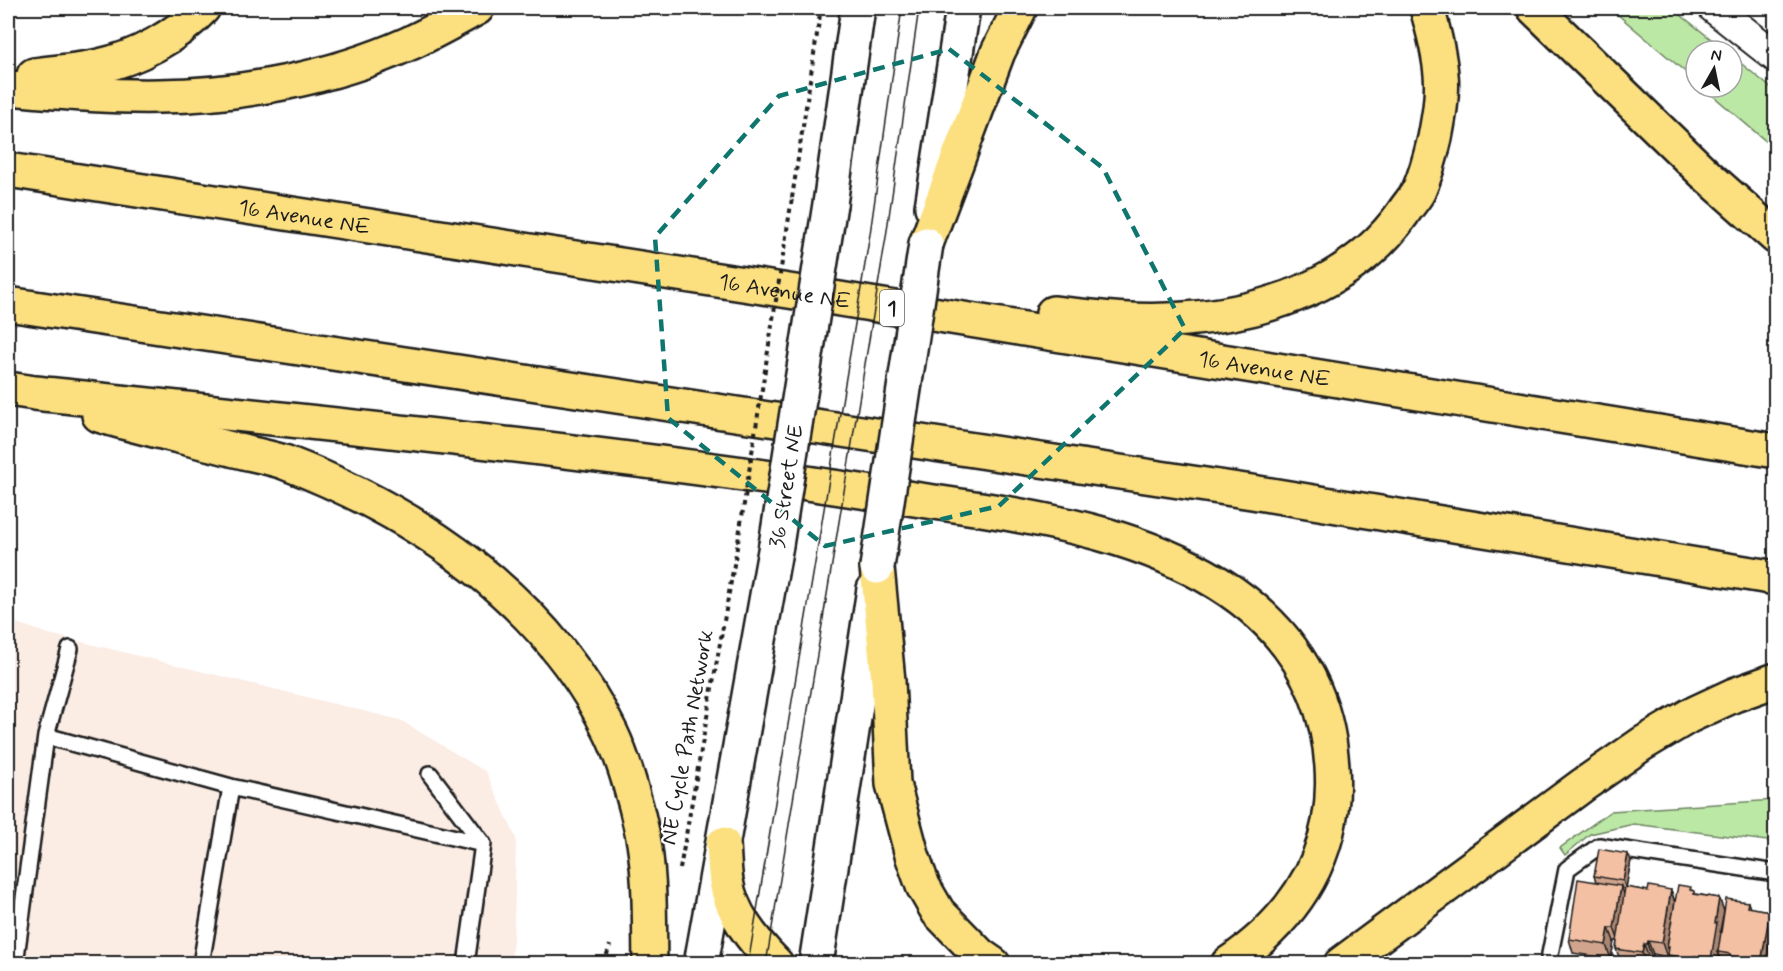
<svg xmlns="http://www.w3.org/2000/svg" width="1783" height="971" font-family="Mynerve,sans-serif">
  <rect width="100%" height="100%" fill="#fff"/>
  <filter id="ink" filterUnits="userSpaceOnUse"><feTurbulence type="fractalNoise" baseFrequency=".0167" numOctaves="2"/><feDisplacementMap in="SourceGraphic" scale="12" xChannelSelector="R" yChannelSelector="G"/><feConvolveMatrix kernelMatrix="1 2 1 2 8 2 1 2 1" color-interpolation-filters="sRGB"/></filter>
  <g filter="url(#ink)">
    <path fill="#fbece4" d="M8 620 49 634 400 720 486 772 516 838 514 923 511 963 8 964Z"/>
    <path fill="#bce8a6" stroke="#6c8261" stroke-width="1.5" d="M1610 8H1672L1726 51H1696V81Z
      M1732 56 1775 91V149L1703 87H1732Z
      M1775 800V842L1634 824 1590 834 1565 855 1560 848 1611 811Z"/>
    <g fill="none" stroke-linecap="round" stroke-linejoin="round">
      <g stroke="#1c1c1c" stroke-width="20">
        <path id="service" d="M46 736 70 649
          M430 774 483 844
          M231 787 483 844 466 964
          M15 964 46 736 231 787 201 964
          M1548 964 1567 869 1599 846 1776 873"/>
      </g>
      <g stroke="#1c1c1c" stroke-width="34">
        <path id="minor" d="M1714 8 1776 57"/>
      </g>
      <g stroke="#1c1c1c" stroke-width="38">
        <path id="secondary" d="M830 204 858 8
          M932 207 963 8
          M701 964 776 545
          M816 964 874 589"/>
      </g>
      <g stroke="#1c1c1c" stroke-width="38">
        <g id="motorway">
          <path d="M1534 8 1704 173 1776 237"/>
          <path d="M34 75C55 72 77 71 99 66 137 58 177 36 203 8"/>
          <path d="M8 88C57 92 108 97 159 96 242 95 332 78 408 44 432 33 455 20 477 8"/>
          <path id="s1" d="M8 170 840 299 1776 451"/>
          <path d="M926 244 998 52 1020 8"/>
          <path d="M8 304 1252 492 1776 578"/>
          <path d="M1053 313C1097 318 1141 323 1185 319 1268 313 1354 283 1403 213 1408 205 1415 198 1419 190 1426 174 1431 155 1435 138 1439 117 1443 95 1441 74 1439 52 1433 29 1427 8"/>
          <path d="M8 389 35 393C293 420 550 446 807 483 865 492 923 500 981 509 1063 522 1146 539 1218 583 1287 626 1327 686 1332 767 1338 852 1297 917 1228 964"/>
          <path d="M99 415C144 429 190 438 235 450 251 454 268 457 284 462 418 513 547 600 611 733 624 760 636 803 642 832 651 875 649 920 650 964"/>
          <path d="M877 567 888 681 893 784 912 855 923 886 938 912 980 955 993 964"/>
          <path d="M723 844C724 856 724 869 726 881 731 914 754 941 776 964"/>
          <path d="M1341 964 1583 785 1642 744 1689 716 1734 695 1776 680"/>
        </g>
      </g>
      <path stroke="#1c1c1c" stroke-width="4" stroke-dasharray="4.5 4.5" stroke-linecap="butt" d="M792 198 821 8
        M680 869 738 542
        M604 964 610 945"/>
      <use href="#service" stroke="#fff" stroke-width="15"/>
      <use href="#minor" stroke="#fff" stroke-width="30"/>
      <use href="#secondary" stroke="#fff" stroke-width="33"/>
      <use href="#motorway" stroke="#fce080" stroke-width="33"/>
      <path stroke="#1c1c1c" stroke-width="1.5" d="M748 964 870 234 902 8
        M766 964 886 237 919 8"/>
      <g stroke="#1c1c1c" stroke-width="38" stroke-linecap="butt">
        <path id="secondary-bridge" d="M776 545 830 204
          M877 567 926 244"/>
      </g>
      <path stroke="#1c1c1c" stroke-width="4" stroke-dasharray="4.5 4.5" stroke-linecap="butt" d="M738 542 792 198"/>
      <use href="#secondary-bridge" stroke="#fff" stroke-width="33"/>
    </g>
    <path fill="#d1a58d" stroke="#1c1c1c" stroke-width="1.5" d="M1631 860 1626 887 1648 891 1671 890 1675 902 1692 890 1695 894 1719 898 1724 911 1720 931 1721 933 1748 902 1750 908 1770 911 1773 920 1776 963H1722L1719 955 1718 963H1671L1668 955V950L1667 957 1653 954 1652 958 1649 957 1648 963H1630L1621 962 1616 949 1617 941H1614L1611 959 1573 953 1569 939 1596 882 1594 876Z"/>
    <path fill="#aa8673" stroke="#1c1c1c" stroke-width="1.5" d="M1628 854 1631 860 1626 888 1623 881Z
      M1621 886 1626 899 1619 942 1614 928Z
      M1671 890 1675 903 1667 947 1668 950 1667 957 1662 943Z
      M1719 898 1724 911 1720 931 1722 937 1718 952 1719 955 1718 963H1713L1711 959 1715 923Z
      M1770 911 1775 924 1768 963H1761Z
      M1609 928 1614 941 1611 959 1606 945Z
      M1648 941 1653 954 1652 958 1647 944Z
      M1644 944 1649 957 1648 963H1646L1642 953Z"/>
    <path fill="#f3c0a4" stroke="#1c1c1c" stroke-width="1.5" d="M1599 849 1628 854 1623 881 1594 876Z
      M1578 879 1621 886 1614 928H1609L1606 945 1569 939Z
      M1678 885 1691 887 1690 890 1694 891V894L1719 898 1715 923H1717L1711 959 1694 956V959L1668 955 1669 947H1667Z
      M1649 886 1671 890 1662 943 1648 941 1647 944H1644L1642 953 1616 949 1625 887 1648 891Z
      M1726 899 1748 902 1747 907 1770 911 1761 963H1734L1735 957 1730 956V954L1718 952Z
      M1776 904V963H1766Z"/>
  </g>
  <path fill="none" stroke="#0f766e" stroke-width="4.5" stroke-dasharray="12 8" stroke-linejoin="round" d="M949 49 1103 168 1185 329 999 506 825 546 668 418 655 237 779 96Z"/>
  <g text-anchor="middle" stroke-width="4.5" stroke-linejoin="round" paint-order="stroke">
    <rect fill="#fff" stroke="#606060" stroke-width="1.5" x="880" y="290" width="24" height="36" rx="4.5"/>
    <g font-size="21" font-weight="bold" fill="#1c1c1c">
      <text x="892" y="315">1</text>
    </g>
    <g font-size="22" fill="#1c1c1c" stroke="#fff">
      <text dy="8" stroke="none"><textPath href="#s1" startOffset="300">16 Avenue NE</textPath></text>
      <text dy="8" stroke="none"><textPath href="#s1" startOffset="786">16 Avenue NE</textPath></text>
      <text dy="8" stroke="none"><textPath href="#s1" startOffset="1272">16 Avenue NE</textPath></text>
      <text transform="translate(785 486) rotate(-81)" y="8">36 Street NE</text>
      <text transform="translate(686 737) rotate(-80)" y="8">NE Cycle Path Network</text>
    </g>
  </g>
  <rect width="1783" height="971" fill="none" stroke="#fff" stroke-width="30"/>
  <rect x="15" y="15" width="1753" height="941" fill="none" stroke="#1c1c1c" stroke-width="2" filter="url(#ink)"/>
  <g transform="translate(1714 69) rotate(9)"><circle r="28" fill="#ffffff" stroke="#a4a4a4" stroke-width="1.5"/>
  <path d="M0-4.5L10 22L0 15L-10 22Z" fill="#1c1c1c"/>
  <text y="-9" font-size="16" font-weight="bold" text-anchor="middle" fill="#1c1c1c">N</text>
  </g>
</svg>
